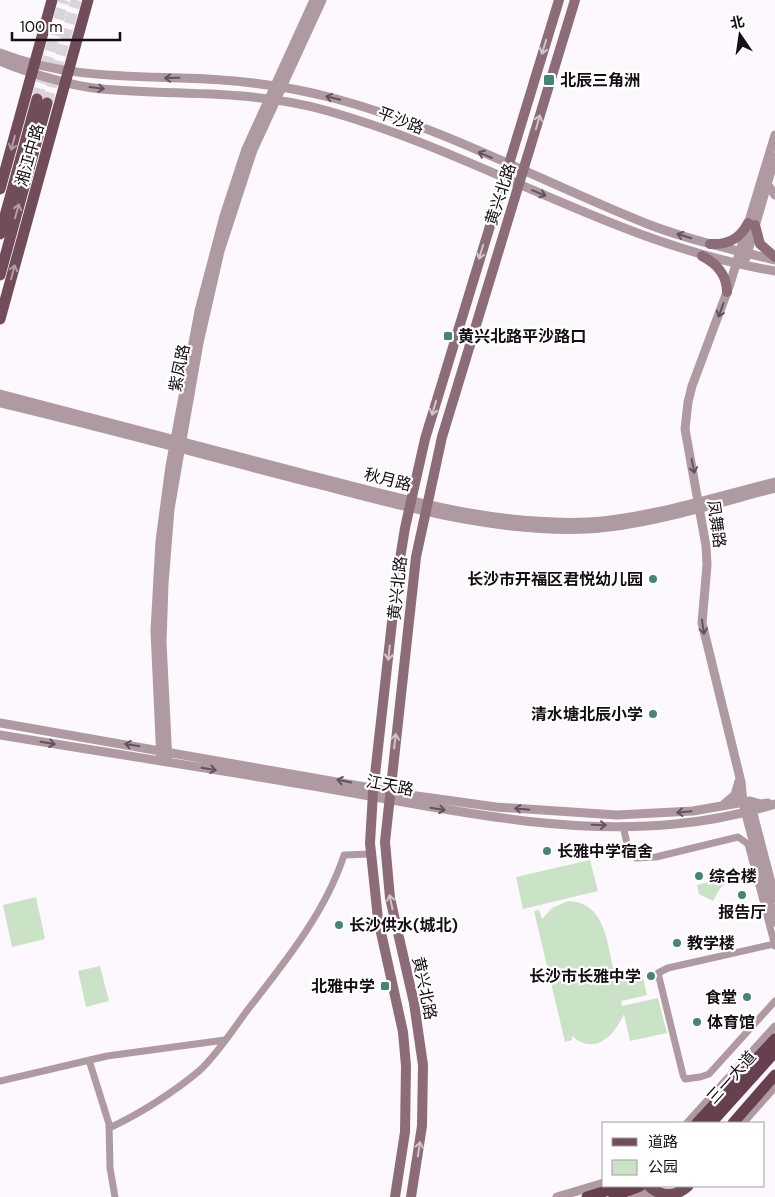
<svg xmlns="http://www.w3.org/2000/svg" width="775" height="1197" font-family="'DM Sans','Noto Sans SC',sans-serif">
  <rect width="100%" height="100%" fill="#fdf8fd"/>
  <path fill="#cae3c6" d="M590 860 598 891 523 909 516 877Z
    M731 877 732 880 721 887 713 901 699 894 697 885Z
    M36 897 45 939 12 947 3 905Z
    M568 901C607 902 607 946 615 975L641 969 647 995 621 1001 622 1006 658 998 667 1033 630 1041 624 1014C614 1036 595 1056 572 1036V1040L565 1042 534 911 539 910 542 919 552 908Z
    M100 966 109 1001 86 1007 78 971Z"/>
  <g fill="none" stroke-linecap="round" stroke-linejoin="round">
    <path stroke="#dad5da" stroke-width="11" stroke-dasharray="11 5.5" stroke-linecap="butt" d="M37 99 64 0
      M47 103 76 0"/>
    <path stroke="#b09aa1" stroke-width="7" d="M623 826 629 852 636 858 656 857 738 837 748 844 775 946
      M774 944 668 968 658 973 683 1075 685 1079 700 1077 709 1074 775 1001
      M89 1060 109 1124 110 1168 115 1197
      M0 1081 107 1056 225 1040
      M109 1128C138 1115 174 1092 199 1071 215 1057 233 1030 246 1012 283 964 325 914 344 855L371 854"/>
    <path stroke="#b09aa1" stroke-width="9" d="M0 53C58 76 118 76 180 78 231 79 283 85 333 98 443 127 544 183 650 225 690 240 733 250 775 260
      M0 61C25 72 75 87 102 89 177 96 254 89 328 111 481 154 617 245 775 271
      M775 135 730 284 692 386 688 402 685 429 706 546 707 565 702 623 741 782 743 803 775 922
      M767 184 775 195
      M746 258 775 157
      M0 394C104 421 209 449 313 476 403 499 494 526 588 522 646 519 718 496 775 482
      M0 403C106 428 211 457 317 484 406 507 495 533 588 529 646 526 718 503 775 488
      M0 723 417 796 496 807 617 815 693 811 750 801 761 804 768 803
      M0 735C114 754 229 771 342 791 451 810 563 835 675 824 709 821 742 814 775 804
      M161 761 155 631 160 541 170 466 199 311 224 216 246 149 314 0
      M168 762 162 642 164 584 170 509 199 343 220 251 253 150 322 0
      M722 806 735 795 739 781
      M751 806 775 898
      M688 1123 775 1027
      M742 1123 775 1086
      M557 1197 604 1183
      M633 1197 646 1193 660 1194"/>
    <path stroke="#8c6d77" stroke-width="10" d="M755 225 760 244 775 257
      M710 244C728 245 740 239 748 223
      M702 256C716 263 727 275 727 292
      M395 1197 405 1132 406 1066 403 1032 378 919 370 843 373 793 397 577 405 528 425 439 559 0
      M411 1197 422 1126 423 1065 414 1003 390 898 385 842 416 557 442 437 575 0"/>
    <path stroke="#714d5a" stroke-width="11" d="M0 189 52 0
      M0 234 37 99
      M0 275 47 103
      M0 319 88 0
      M649 1186C661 1197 676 1197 688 1186"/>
    <path stroke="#66404e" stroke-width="11" d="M697 1123 775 1039
      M711 1123 775 1052
      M733 1123 775 1075
      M614 1196 640 1186
      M587 1197 622 1186"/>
  </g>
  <defs><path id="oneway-shaft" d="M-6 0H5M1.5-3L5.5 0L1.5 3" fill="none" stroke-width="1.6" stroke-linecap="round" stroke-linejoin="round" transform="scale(1.25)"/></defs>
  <g stroke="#d1c5c9">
    <use href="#oneway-shaft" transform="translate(544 47) rotate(107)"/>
    <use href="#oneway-shaft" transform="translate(538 122) rotate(-74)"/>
    <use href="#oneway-shaft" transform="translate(481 252) rotate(107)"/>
    <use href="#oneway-shaft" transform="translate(434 408) rotate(106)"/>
    <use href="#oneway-shaft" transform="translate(389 653) rotate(96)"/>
    <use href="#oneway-shaft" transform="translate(395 741) rotate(-83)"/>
    <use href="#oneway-shaft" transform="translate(391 902) rotate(-102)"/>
    <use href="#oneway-shaft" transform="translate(419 1149) rotate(-81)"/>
  </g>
  <g stroke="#63545c">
    <use href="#oneway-shaft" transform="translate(172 78) rotate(179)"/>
    <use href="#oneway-shaft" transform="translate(97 88) rotate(7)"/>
    <use href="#oneway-shaft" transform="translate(333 98) rotate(-166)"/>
    <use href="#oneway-shaft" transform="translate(485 155) rotate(-157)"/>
    <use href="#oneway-shaft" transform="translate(539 193) rotate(22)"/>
    <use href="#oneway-shaft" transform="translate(684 236) rotate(-162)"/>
    <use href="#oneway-shaft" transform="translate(721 310) rotate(110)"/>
    <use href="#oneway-shaft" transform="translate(693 466) rotate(79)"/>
    <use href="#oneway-shaft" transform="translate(703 627) rotate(82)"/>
    <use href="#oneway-shaft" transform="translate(48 743) rotate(9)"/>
    <use href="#oneway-shaft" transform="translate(132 745) rotate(-170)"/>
    <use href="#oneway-shaft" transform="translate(209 769) rotate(9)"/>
    <use href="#oneway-shaft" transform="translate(344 781) rotate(-169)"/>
    <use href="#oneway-shaft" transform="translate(438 809) rotate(9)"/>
    <use href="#oneway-shaft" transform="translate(522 809) rotate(-174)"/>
    <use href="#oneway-shaft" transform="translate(684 812) rotate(175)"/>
    <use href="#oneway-shaft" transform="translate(599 825) rotate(2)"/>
  </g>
  <g stroke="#b19da4">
    <use href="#oneway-shaft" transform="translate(13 143) rotate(105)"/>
    <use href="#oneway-shaft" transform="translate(17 211) rotate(-74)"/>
    <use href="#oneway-shaft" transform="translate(13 272) rotate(-75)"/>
  </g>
  <g fill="#448575" stroke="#fff" stroke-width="2">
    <rect x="543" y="74" width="12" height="12" rx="2.5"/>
    <rect x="443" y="331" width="10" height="10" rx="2.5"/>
    <circle cx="653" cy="579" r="5"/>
    <circle cx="653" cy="714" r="5"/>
    <circle cx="547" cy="851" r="5"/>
    <circle cx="699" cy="876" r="5"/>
    <circle cx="742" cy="895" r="5"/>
    <circle cx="339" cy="925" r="5"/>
    <circle cx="677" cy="943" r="5"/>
    <circle cx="651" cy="976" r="5"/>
    <rect x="380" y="981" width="10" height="10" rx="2.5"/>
    <circle cx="747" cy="997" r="5"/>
    <circle cx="697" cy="1022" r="5"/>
  </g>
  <g text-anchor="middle" stroke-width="4.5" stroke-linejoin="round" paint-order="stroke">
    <g font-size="16" font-weight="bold" fill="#160e16" stroke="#fff" text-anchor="start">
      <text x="560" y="86">北辰三角洲</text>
      <text x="458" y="342">黄兴北路平沙路口</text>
      <text x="643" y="585" text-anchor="end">长沙市开福区君悦幼儿园</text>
      <text x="643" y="720" text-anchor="end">清水塘北辰小学</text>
      <text x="557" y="857">长雅中学宿舍</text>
      <text x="709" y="882">综合楼</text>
      <text x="742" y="918" text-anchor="middle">报告厅</text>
      <text x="349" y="931">长沙供水(城北)</text>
      <text x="687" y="949">教学楼</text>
      <text x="641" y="982" text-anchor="end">长沙市长雅中学</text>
      <text x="375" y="992" text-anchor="end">北雅中学</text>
      <text x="737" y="1003" text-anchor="end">食堂</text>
      <text x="707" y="1028">体育馆</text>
    </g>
    <g font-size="16" fill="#160e16" stroke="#fff">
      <text transform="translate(401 120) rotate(21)" y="6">平沙路</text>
      <text transform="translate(29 155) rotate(-74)" y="6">湘江中路</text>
      <text transform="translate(500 194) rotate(-72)" y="6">黄兴北路</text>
      <text transform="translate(179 368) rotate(-79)" y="6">紫凤路</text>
      <text transform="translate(388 479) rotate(14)" y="6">秋月路</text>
      <text transform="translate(717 524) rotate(82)" y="6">凤舞路</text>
      <text transform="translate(397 588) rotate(-84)" y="6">黄兴北路</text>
      <text transform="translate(390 785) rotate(11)" y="6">江天路</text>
      <text transform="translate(425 988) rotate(78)" y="6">黄兴北路</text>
      <text transform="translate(731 1077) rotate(-48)" y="6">三一大道</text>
    </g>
  </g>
  <rect x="602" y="1122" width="162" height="65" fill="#ffffff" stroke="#a29fa2"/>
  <rect x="612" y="1138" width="25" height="8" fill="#714d5a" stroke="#a29fa2"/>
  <text x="648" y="1147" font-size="15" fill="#160e16">道路</text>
  <rect x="612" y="1160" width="25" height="15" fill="#cae3c6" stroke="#a29fa2"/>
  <text x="648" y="1172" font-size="15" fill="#160e16">公园</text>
  <g transform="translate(740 35) rotate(347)" stroke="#ffffff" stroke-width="4" paint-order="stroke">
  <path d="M0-4L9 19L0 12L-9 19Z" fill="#160e16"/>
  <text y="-8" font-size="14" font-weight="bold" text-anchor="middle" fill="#160e16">北</text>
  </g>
  <path d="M12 32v8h108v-8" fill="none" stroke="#160e16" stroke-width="2.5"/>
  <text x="20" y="32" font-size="15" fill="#160e16" stroke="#ffffff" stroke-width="4" paint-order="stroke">100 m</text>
</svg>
